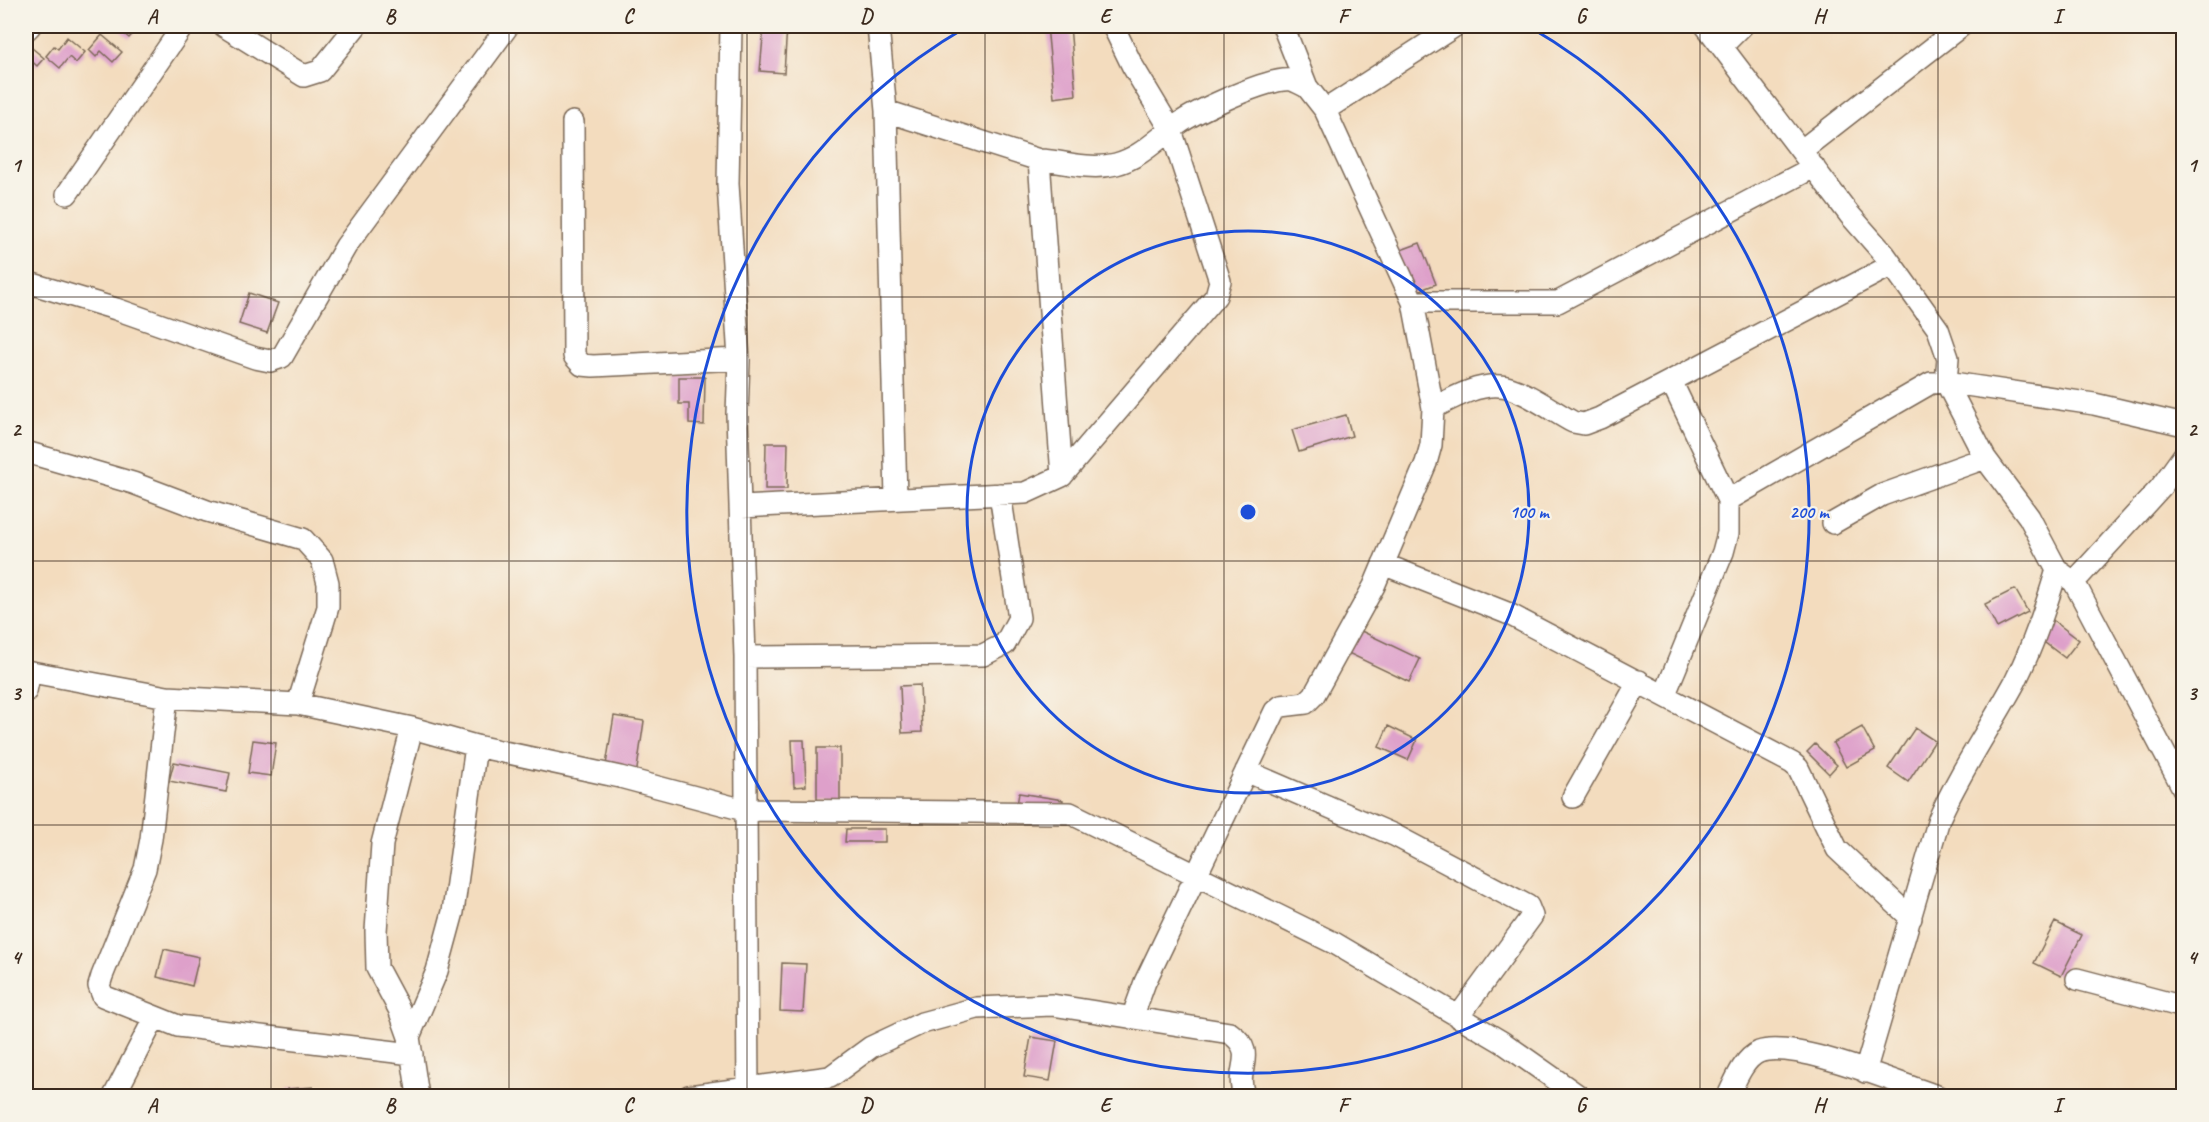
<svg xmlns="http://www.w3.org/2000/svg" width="2209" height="1122" font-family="Caveat,sans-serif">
  <rect width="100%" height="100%" fill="#f7f3e8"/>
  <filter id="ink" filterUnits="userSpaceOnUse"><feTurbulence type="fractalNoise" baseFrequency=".0167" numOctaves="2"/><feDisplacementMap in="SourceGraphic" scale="12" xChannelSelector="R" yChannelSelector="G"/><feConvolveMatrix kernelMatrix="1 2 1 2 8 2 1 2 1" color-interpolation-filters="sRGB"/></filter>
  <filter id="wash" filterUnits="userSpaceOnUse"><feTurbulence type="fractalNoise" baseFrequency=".008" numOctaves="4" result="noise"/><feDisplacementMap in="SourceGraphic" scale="24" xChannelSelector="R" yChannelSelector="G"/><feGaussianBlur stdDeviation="1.35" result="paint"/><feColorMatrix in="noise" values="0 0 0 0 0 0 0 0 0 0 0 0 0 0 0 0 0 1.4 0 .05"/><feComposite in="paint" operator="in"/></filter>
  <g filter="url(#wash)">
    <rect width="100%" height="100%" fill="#f3dcbe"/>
    <g id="blocks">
      <path fill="#dea0ca" d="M115 26H140L129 38Z
        M764 26H787L784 73 760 71Z
        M1047 26H1070L1076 95 1054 98Z
        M102 35 122 52 113 62 101 51 96 57 89 50Z
        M67 37 85 52 76 63 69 57 60 68 46 56 54 46 58 49Z
        M26 43 44 58 37 66 26 56Z
        M1420 243 1436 284 1410 294 1393 253Z
        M249 293 278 303 267 333 239 324Z
        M679 377H705L704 425 689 424V404H679Z
        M1346 415 1352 436 1299 452 1292 430Z
        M766 443H788L787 489H765Z
        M2015 589 2028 612 1997 628 1985 604Z
        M2050 618 2079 640 2065 658 2036 636Z
        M1355 628 1420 659 1409 682 1344 651Z
        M920 685 922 732 902 733 900 686Z
        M614 716 644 721 636 776 605 771Z
        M1388 726 1417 740 1408 760 1379 747Z
        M1862 727 1875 751 1846 767 1833 743Z
        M1915 728 1935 741 1908 782 1888 768Z
        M253 740 276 743 271 776 248 773Z
        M792 740H804L806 786 794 787Z
        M1815 744 1837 765 1829 774 1807 752Z
        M817 748H840V800H817Z
        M174 762 230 773 226 792 169 781Z
        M1019 793 1063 800 1062 811 1017 805Z
        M846 829H885V842H845Z
        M2055 922 2082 935 2061 976 2034 963Z
        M164 949 199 957 192 986 157 977Z
        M782 963 806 964 803 1012 780 1011Z
        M1031 1037 1057 1041 1050 1081 1024 1077Z
        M313 1087 314 1096H288V1089Z"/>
    </g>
  </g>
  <g filter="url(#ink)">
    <use href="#blocks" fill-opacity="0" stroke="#7b6856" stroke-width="1.5"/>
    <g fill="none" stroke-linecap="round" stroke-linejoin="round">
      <g stroke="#7b6856" stroke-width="24">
        <path id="street" d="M224 26 304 76 320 71 356 26
          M731 26 728 184 739 359 737 414 745 657 748 1096
          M878 26 886 111 896 498
          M1706 26 1849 214 1885 255 1938 329 1948 358 1946 382 1985 458 2029 517 2057 570 2074 582 2184 790
          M26 30 30 26
          M1722 46 1742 26
          M1325 110 1455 26
          M886 111 1039 160C1066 161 1089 171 1116 164 1140 158 1157 139 1177 125 1194 112 1271 76 1291 80 1296 81 1302 85 1307 87
          M573 122 574 356 582 365 593 366 739 359
          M1802 150 1961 26
          M67 194 183 26
          M26 282 116 309 255 358 270 361 282 357 346 246 508 26
          M1413 302H1558L1814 167
          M1433 408C1453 398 1477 384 1500 386 1520 387 1554 412 1573 422L1584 424 1600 418 1892 265
          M26 452 133 483 207 511 303 539 322 560 328 583V607L298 704
          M1062 476 1216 296 1220 281 1171 130 1132 65 1113 26
          M1728 500 1931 383 1946 382 2094 404 2184 425
          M742 507 1025 493 1062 476 1039 160
          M1833 523 1882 495 1985 458
          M1383 564 1507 613 1792 763 1798 768 1837 849 1911 918
          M2074 582 2161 487 2184 455
          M745 657 983 655 1005 644 1019 618 1000 494
          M26 671 167 697 298 704 412 728 476 746 620 777 744 810 1070 813 1336 944 1502 1042 1579 1096
          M26 691 30 672
          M1665 694 1723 552 1728 533V500L1672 383
          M167 697 151 839 145 869 102 976 99 986 103 996 178 1026 412 1054
          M412 728 382 844 376 931 377 968 399 1009 409 1037 418 1096
          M1246 771 1394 835 1528 906 1532 916 1458 1017
          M1573 797 1639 681
          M2077 979 2184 1007
          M1132 1018 1145 982 1275 711 1281 706 1306 703 1314 695 1374 586 1426 463 1431 445 1433 408 1413 302 1325 110 1307 87 1283 26
          M409 1037 437 971 453 912 476 746
          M1865 1072 1939 819C1960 771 1990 728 2015 682 2033 646 2045 609 2057 570
          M114 1096 155 1017
          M689 1096 830 1077 871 1047 922 1023 977 1008 1052 1005 1230 1033C1260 1054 1232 1071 1245 1096
          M1728 1096C1735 1082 1743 1059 1759 1052 1795 1039 1899 1084 1937 1096"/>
      </g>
      <use href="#street" stroke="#fff" stroke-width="21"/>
    </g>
  </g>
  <path fill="none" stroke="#3b2a1e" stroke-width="1.5" stroke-opacity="0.55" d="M271 26V1096M509 26V1096M747 26V1096M985 26V1096M1224 26V1096M1462 26V1096M1700 26V1096M1938 26V1096M26 297H2184M26 561H2184M26 825H2184"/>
  <g fill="none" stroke="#1d4ed8" stroke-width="3">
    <circle cx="1248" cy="512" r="281"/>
    <path d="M1528 26A561 561 0 1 1 968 26"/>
  </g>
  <circle cx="1248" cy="512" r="9" fill="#1d4ed8" stroke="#f7f3e8" stroke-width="3"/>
  <g font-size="18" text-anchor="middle" font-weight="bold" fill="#1d4ed8" stroke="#f7f3e8" stroke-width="4.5" stroke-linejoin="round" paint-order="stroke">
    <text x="1529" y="518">100 m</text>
    <text x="1809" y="518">200 m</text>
  </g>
  <rect width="2209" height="1122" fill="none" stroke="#f7f3e8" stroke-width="66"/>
  <rect x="33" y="33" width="2143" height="1056" fill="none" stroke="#3b2a1e" stroke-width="2"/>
  <g font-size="20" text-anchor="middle" font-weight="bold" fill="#3b2a1e">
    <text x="152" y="23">A</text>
    <text x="390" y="23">B</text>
    <text x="628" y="23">C</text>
    <text x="866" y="23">D</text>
    <text x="1105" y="23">E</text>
    <text x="1343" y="23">F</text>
    <text x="1581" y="23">G</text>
    <text x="1819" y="23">H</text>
    <text x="2057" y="23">I</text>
    <text x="16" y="172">1</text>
    <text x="2192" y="172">1</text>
    <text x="16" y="436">2</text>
    <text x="2192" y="436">2</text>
    <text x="16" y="700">3</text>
    <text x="2192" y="700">3</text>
    <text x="16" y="964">4</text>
    <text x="2192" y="964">4</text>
    <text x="152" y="1112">A</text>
    <text x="390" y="1112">B</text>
    <text x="628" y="1112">C</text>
    <text x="866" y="1112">D</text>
    <text x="1105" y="1112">E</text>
    <text x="1343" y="1112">F</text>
    <text x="1581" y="1112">G</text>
    <text x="1819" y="1112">H</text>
    <text x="2057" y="1112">I</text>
  </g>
</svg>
